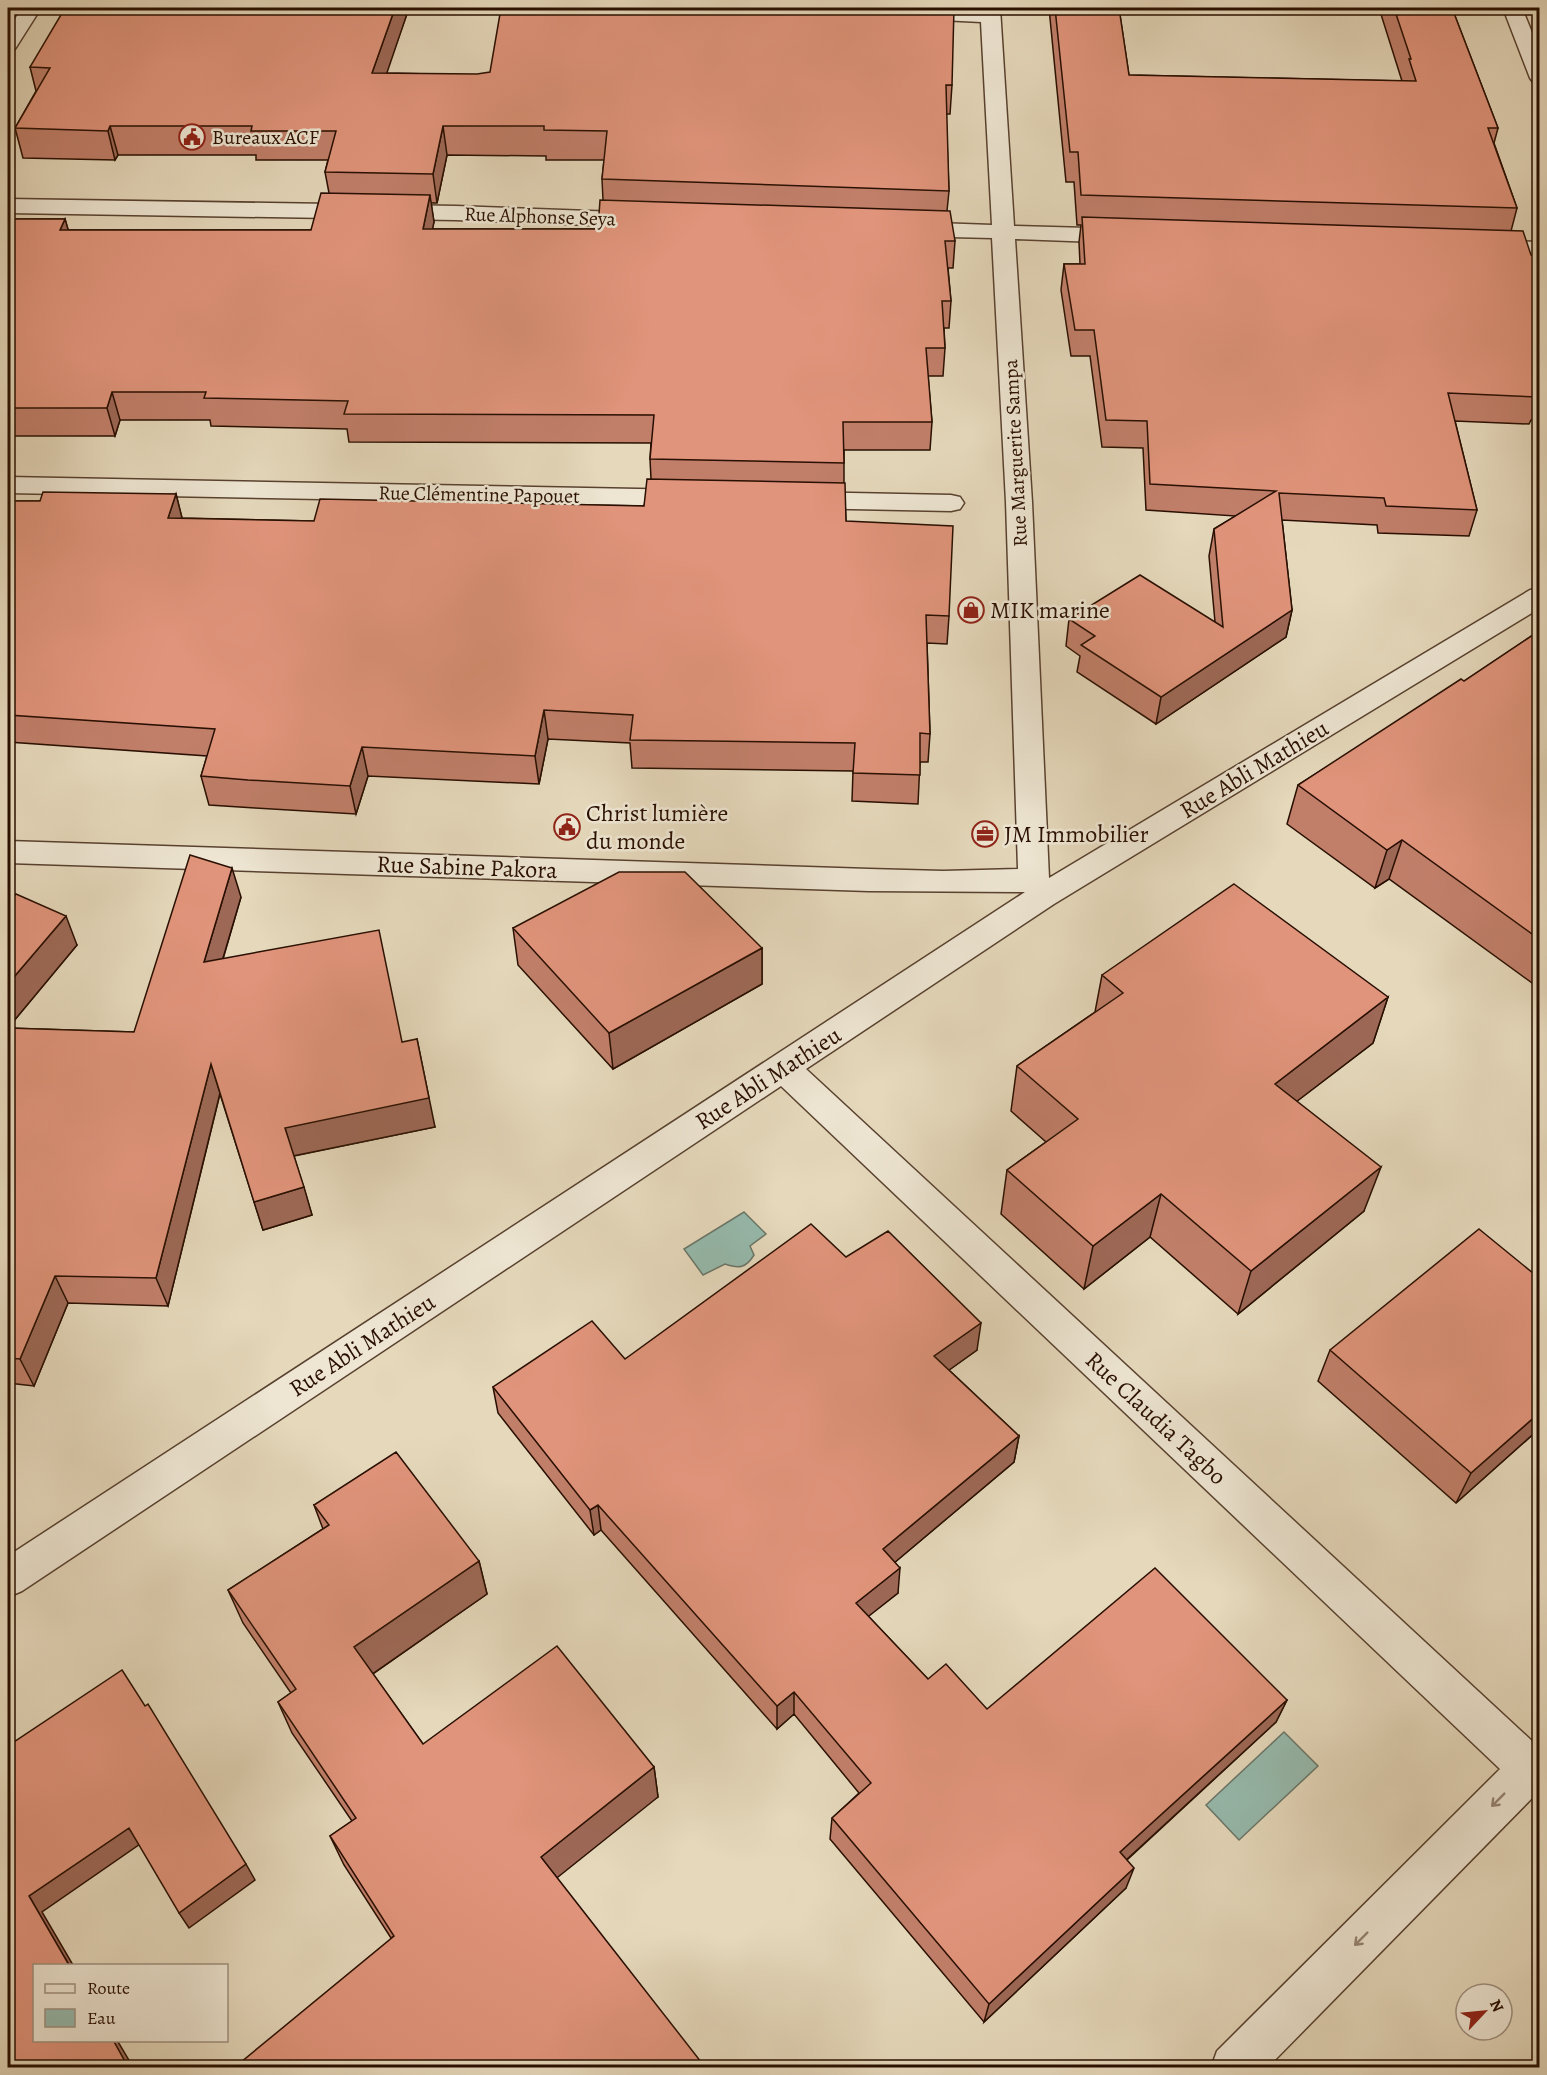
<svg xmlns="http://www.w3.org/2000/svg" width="1547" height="2075" font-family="Alegreya,serif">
  <rect width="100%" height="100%" fill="#e5d8bb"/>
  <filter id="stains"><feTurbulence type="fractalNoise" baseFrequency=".00333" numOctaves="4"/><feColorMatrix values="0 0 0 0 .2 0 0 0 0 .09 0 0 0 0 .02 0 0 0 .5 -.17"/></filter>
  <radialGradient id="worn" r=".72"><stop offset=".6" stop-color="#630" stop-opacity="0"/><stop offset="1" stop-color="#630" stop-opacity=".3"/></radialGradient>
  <path fill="#96baad" stroke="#6a7668" stroke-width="1.5" d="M744 1212 766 1234 750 1246 754 1255C746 1268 739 1269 725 1264L703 1275 684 1249Z
    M1284 1732 1318 1766 1239 1840 1206 1805Z"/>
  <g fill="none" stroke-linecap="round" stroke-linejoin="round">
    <g stroke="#58412f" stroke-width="3">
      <path id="minor" d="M22 8H41L15 49 8 51V30Z
        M908 8 980 10 981 8H1000L1014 226 1124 229 1132 231 1135 236 1132 241 1124 243 1015 239 1032 502 1049 878 1530 590 1540 588V608L1054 904 806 1069 1532 1741 1540 1738V1790L1267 2068H1211L1217 2051 1500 1769 781 1086 22 1591 8 1597V1556L1025 892 869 891 8 863V841L869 869 943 871 1018 869 1006 502 992 238 909 236 901 234 898 229 901 224 909 222 992 225 981 22 901 18 898 14 901 10Z
        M1503 8H1522L1540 52V84L1533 82 1530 78Z
        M8 199 456 206 645 213 653 215 656 220 653 225 645 227 456 220 8 213Z
        M1485 240 1540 242V256L1477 252 1474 247 1477 242Z
        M8 477 690 490 699 493 703 498 699 503 690 506 8 493Z
        M801 492 951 495 960 497 964 503 960 509 951 511 801 508 792 505 788 500 792 495Z"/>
    </g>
    <use href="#minor" fill="#eee6d3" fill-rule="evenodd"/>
  </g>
  <path fill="#c17f6a" stroke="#290f00" stroke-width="1.5" fill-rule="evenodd" d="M409 8 386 73 952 85 950 114H946L949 191 947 211 955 241 953 268H948L951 301 949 328H944L945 348 943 376H928L932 422 930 450H844V483L846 521 949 616 947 644 927 643 930 734 928 762H920L918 804 852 801 853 771 632 768 630 743 548 739 539 784 368 776 356 814 255 808 209 805 201 776 207 756 8 742V501H40L176 494 182 518 314 521 644 506 651 479 650 459 651 443 349 442 347 429 211 426 210 420H120L115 436H8V219H65L68 230H311L329 193 325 172 328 160H256V155H118L115 160 23 158 15 128 36 91 30 67ZM447 155 546 156V160H604L602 179 603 200 598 229H432L434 222 431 203H437Z
    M1049 8H1119L1129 75 1402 81 1379 8H1452L1498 128 1494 143 1517 208 1511 231 1531 255H1539V420H1531L1529 424 1455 421 1477 510 1469 536 1378 533 1377 525 1282 520 1292 610 1286 637 1156 724 1077 672 1080 656 1066 646 1069 619 1215 622 1209 556 1214 529 1236 516 1146 510 1143 448 1102 447 1090 356H1071L1061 290 1064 264H1080L1079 242 1081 225H1077L1074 182H1066Z
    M1539 631V988L1389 879 1375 888 1287 824 1298 785 1464 681Z
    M241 897 223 959 402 1042 435 1127 294 1156 312 1215 263 1230 220 1094 168 1306 68 1303 34 1386 8 1383V900L77 945 8 1028 134 1032Z
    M513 928 762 948V984L613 1069 518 965Z
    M1102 975 1388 997 1373 1043 1297 1101 1364 1211 1238 1314 1150 1237 1084 1289 1001 1214 1007 1170 1046 1142 1011 1111 1017 1066 1095 1012Z
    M846 1257 977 1350 949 1370 1019 1436 1014 1462 895 1562 898 1593 868 1616 928 1679 987 1709 1287 1700 1276 1722 1127 1860 1126 1888 984 2022 830 1839 832 1818 859 1793 794 1714 777 1729 601 1530 594 1535 498 1413 493 1387 625 1359Z
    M1539 1278V1429L1456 1503 1318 1381 1330 1350Z
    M314 1505 479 1561 487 1594 373 1674 423 1744 654 1767 658 1797 391 1938 344 1865 330 1836 352 1821 292 1733 278 1702 291 1693 243 1623 228 1590 323 1529Z"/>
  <path fill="#9d6856" stroke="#290f00" stroke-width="1.5" d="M395 8H409L377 102 372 73Z
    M110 126 118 155 115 160 108 131Z
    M443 126 447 155 437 203 433 174Z
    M430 195 434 222 427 256 423 229Z
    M65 219 73 246 60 230Z
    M112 392 120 420 115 436 107 408Z
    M176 494 183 522 168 518Z
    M1292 610 1286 637 1156 724 1161 697Z
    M544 710 548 739 539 784 535 756Z
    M362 747 368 776 356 814 350 786Z
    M1402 840 1389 879 1375 888 1387 850Z
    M232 868 241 897 213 992 204 962Z
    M66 916 77 945 8 1028V984Z
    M762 948V984L613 1069 609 1033Z
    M1388 997 1373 1043 1262 1128 1275 1084Z
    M417 1039 435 1127 293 1156 285 1128Z
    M211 1064 220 1093 168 1306 156 1278Z
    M1381 1167 1364 1211 1238 1314 1251 1271Z
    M304 1187 312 1215 263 1230 254 1202Z
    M1161 1194 1150 1237 1084 1289 1093 1246Z
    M55 1276 68 1303 34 1386 20 1359Z
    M981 1323 977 1350 931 1383 934 1356Z
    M1539 1413V1429L1456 1503 1471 1473Z
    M1019 1436 1014 1462 881 1574 883 1549Z
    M598 1505 601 1530 594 1535 590 1510Z
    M479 1561 487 1594 365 1679 354 1647Z
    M900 1568 898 1593 855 1627 856 1603Z
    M794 1692V1714L777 1729V1706Z
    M1287 1700 1276 1722 1112 1873 1120 1852Z
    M654 1767 658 1797 548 1885 541 1857Z
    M129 1828 140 1844 42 1912 73 1965H69L29 1896Z
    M246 1864 255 1880 189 1928 179 1913Z
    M1134 1868 1126 1888 984 2022 989 2004Z
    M113 2040H117L133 2067H128Z"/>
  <path fill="#e0947b" stroke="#290f00" stroke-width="1.5" d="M65 8H395L372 73 477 74 490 72 501 8H954L952 85H946L949 191 602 179 607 131 544 130V126H443L433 174 325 172 336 131H251L252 126H110L108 131 15 128 50 68 30 67Z
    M1055 8H1119L1129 75 1416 81 1409 59H1411L1394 8H1452L1498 128H1488L1517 208 1081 195 1078 152H1070Z
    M321 193 430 195 423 229H598L600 200 950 211 955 241H945L951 301H942L945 348H926L932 422H843L844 463 650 459 654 415 344 414 348 401 204 398 206 392H112L107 408H8V219H65L60 230H311Z
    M1082 217 1523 231 1531 255H1539V393H1537L1538 397 1448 393 1477 510 1386 506 1384 498 1279 493 1292 610 1161 697 1081 645 1095 636 1069 619 1140 575 1223 627 1214 529 1276 491 1150 484 1147 421 1106 420 1094 330H1075L1064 264H1085Z
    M647 479 845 483 846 521 953 526 949 616 926 615 930 734 920 733V775L853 773 855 743 630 740 633 715 544 710 535 756 362 747 350 786 248 780 201 776 215 729 8 715V501H40L43 492 176 494 168 518 314 521 320 499 644 506Z
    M1539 631V939L1402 840 1387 850 1298 785 1461 679 1464 681Z
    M190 855 232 868 204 962 379 930 402 1042 417 1039 429 1098 285 1128 304 1187 254 1202 211 1064 156 1278 55 1276 20 1359 8 1358V1028L134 1032Z
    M619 872H685L762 948 609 1033 513 928Z
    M1234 884 1388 997 1275 1084 1381 1167 1251 1271 1161 1194 1093 1246 1007 1170 1078 1119 1017 1066 1123 993 1102 975Z
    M16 894 66 916 8 984V900H10Z
    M811 1224 846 1257 888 1231 981 1323 934 1356 1019 1436 883 1549 900 1568 856 1603 928 1679 946 1664 987 1709 1155 1568 1287 1700 1120 1852 1134 1868 989 2004 832 1818 871 1783 794 1692 777 1706 598 1505 590 1510 493 1387 592 1321 625 1359Z
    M1479 1229 1539 1278V1413L1471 1473 1330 1350Z
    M396 1452 479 1561 354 1647 423 1744 557 1646 654 1767 541 1857 705 2067H235L394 1936 330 1836 356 1818 278 1702 296 1689 228 1590 329 1525 314 1505Z
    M122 1670 145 1706 148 1704 246 1864 179 1913 129 1828 29 1896 69 1965H34V2040H113L128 2067H8V1746Z"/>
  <defs><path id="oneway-shaft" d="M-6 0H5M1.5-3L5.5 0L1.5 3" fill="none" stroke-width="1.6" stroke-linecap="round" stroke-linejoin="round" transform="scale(1.5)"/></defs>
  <g stroke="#958574">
    <use href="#oneway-shaft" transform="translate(1498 1800) rotate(135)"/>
    <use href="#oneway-shaft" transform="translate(1361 1939) rotate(135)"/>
  </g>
  <defs>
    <g id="civic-ring" transform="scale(1.35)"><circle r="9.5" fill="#eee6d3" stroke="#8f2418" stroke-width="1.5"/><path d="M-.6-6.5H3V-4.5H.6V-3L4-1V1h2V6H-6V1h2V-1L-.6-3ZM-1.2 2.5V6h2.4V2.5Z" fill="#8f2418"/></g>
    <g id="shop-ring" transform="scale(1.35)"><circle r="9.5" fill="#eee6d3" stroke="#8f2418" stroke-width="1.5"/><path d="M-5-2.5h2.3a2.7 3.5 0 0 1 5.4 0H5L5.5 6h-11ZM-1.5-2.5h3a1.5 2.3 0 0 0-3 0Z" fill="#8f2418"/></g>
    <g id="office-ring" transform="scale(1.35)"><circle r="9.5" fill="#eee6d3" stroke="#8f2418" stroke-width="1.5"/><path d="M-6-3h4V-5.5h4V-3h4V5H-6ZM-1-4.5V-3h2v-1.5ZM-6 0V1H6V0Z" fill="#8f2418"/></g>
  </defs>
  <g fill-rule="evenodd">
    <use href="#civic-ring" x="192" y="137"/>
    <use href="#shop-ring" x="971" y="610"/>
    <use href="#civic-ring" x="567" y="827"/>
    <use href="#office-ring" x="985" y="834"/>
  </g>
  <g text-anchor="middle" stroke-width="5" stroke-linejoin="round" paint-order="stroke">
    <g font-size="20" fill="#290f00" stroke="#eee6d3" text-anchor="start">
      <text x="212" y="144">Bureaux ACF</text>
    </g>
    <g font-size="20" fill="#290f00" stroke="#eee6d3">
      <text transform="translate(540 216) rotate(2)" y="7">Rue Alphonse Seya</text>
      <text transform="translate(1015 453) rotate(-93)" y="7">Rue Marguerite Sampa</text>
      <text transform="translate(479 494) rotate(1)" y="7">Rue Clémentine Papouet</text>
    </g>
    <g font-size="24" fill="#290f00" stroke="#eee6d3" text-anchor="start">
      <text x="990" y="618">MIK marine</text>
      <text x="586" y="821">Christ lumière<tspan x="586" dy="28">du monde</tspan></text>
      <text x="1004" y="842">JM Immobilier</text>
    </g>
    <g font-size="24" fill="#290f00" stroke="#eee6d3">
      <text transform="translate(1254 769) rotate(-31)" y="8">Rue Abli Mathieu</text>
      <text transform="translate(467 867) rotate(2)" y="8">Rue Sabine Pakora</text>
      <text transform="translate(768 1078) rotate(-33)" y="8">Rue Abli Mathieu</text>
      <text transform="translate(362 1345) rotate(-33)" y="8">Rue Abli Mathieu</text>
      <text transform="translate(1156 1418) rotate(43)" y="8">Rue Claudia Tagbo</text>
    </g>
  </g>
  <rect width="1547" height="2075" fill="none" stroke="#e5d8bb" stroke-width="30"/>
  <rect x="9" y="9" width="1529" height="2057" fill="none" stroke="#290f00" stroke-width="3"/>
  <rect x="15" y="15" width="1517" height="2045" fill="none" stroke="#290f00" stroke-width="1.5"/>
  <rect x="33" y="1964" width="195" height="78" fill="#eee6d3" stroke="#9f907f" stroke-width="1.5"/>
  <rect x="45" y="1984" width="30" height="9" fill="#eee6d3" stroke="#9f907f" stroke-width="1.5"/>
  <text x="87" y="1994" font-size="18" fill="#290f00">Route</text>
  <rect x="45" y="2009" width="30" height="18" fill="#96baad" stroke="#9f907f" stroke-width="1.5"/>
  <text x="87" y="2024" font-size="18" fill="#290f00">Eau</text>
  <g transform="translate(1484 2012) rotate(64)"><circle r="28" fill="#eee6d3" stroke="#9f907f" stroke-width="1.5"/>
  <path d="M0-4.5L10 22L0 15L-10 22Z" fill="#8f2418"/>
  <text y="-9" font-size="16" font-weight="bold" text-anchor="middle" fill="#290f00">N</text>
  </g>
  <rect width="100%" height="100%" filter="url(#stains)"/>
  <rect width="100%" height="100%" fill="url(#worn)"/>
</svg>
